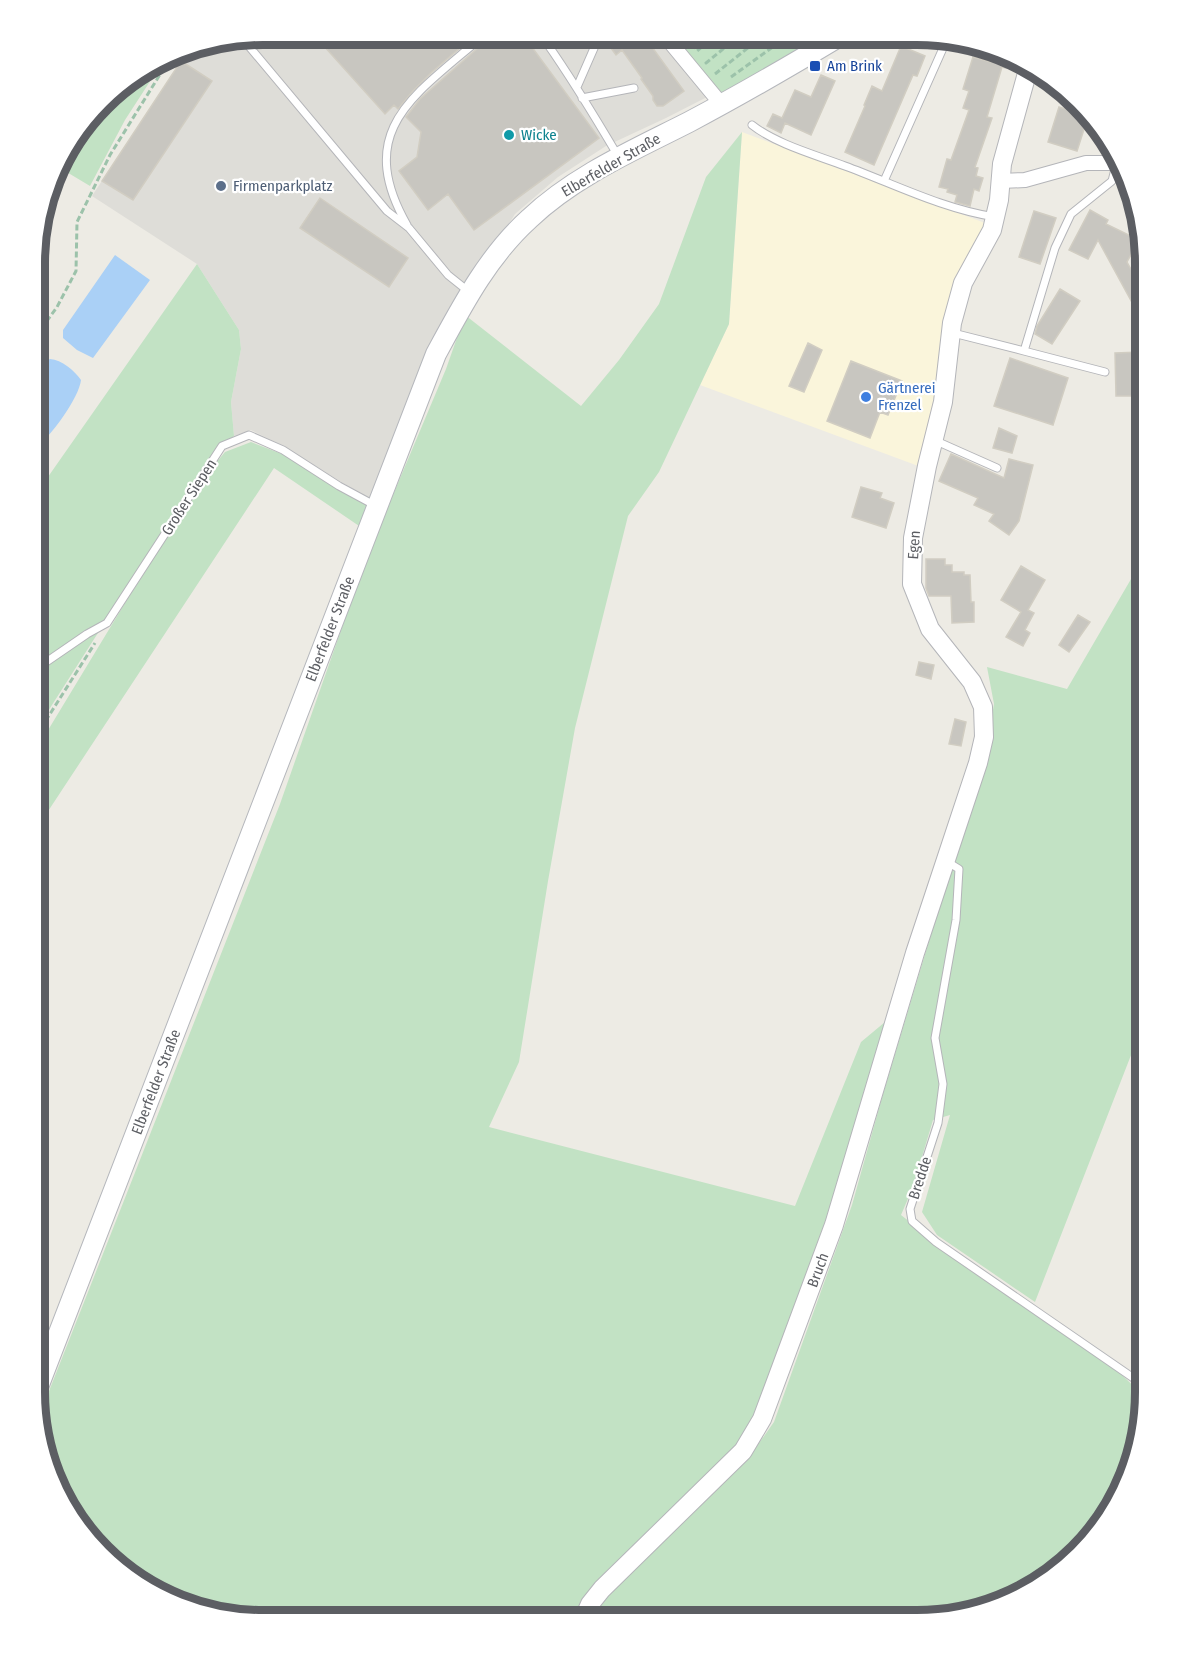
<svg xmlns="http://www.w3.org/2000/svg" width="1180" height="1655" font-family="'Fira Sans Condensed',sans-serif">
  <rect width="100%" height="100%" fill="#edebe4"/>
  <path fill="#faf5db" d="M742 132 985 223 948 302 935 391 921 467 700 385 729 324Z"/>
  <path fill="#deddd8" d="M263 35 661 36 709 96 666 118 606 146 558 177 515 214 459 303 375 503 285 447 251 430 234 436 231 402 241 349 239 330 197 264 92 196 184 56 195 46Z"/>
  <path fill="#c2e2c4" d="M673 36H826L722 96Z
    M167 60 158 69 125 120 90 186 65 171 49 197 65 149 113 91Z
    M742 132 729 324 659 472 628 516 575 728 548 881 519 1062 489 1127 795 1206 861 1042 885 1022 810 1274 745 1441 577 1620 234 1619 176 1603 124 1573 58 1493 40 1414 280 804 366 559 446 369 465 315 581 406 619 360 659 304 706 177Z
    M197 264 239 330 241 349 231 402 234 436 220 447 204 467 36 730V494Z
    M251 442 282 454 339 490 372 508 365 530 274 468 35 831 36 750 125 603 210 470 225 452Z
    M1145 555V898L1133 1050 1035 1302 937 1235 922 1212 950 1115 933 1120 913 1187 901 1215C950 1254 999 1289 1050 1324 1072 1339 1124 1371 1137 1391 1144 1401 1140 1412 1138 1422L1097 1531 1067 1564 1018 1597 917 1620H591L602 1598 747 1460 774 1422 852 1205 883 1094 985 755 994 704 987 667 1067 689Z"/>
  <path fill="#aad0f6" d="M115 255 150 280 93 358 77 350 63 338V330Z
    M50 359C62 360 74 370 81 380 79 398 51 436 36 448V372L43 363Z"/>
  <path fill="#c8c6c0" stroke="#d1cdc2" stroke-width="1.5" d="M314 35H475L432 72 412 92 398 109 394 105 385 114Z
    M490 35H523L599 138 474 230 448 194 428 210 399 171 417 157 421 132 406 117 420 99 488 39Z
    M612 36H644L684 91 663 106H657L653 100V96L641 79 642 78 622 50 616 55 605 40Z
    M901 46 925 56 917 76 913 75 874 165 845 152 865 106 864 105 872 86 882 91Z
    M994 49 1010 55 1006 68 1002 67 987 117 992 118 975 167 978 168 976 176 983 178 979 191 974 189 970 206 955 202 957 195 947 192 948 189 939 187 947 159 951 160 969 110 963 108 969 91 963 89 973 57 991 62Z
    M181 61 212 81 133 200 102 181Z
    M821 75 835 81 811 135 785 123 781 133 767 126 773 114 782 118 795 90 811 97Z
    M1059 107 1082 114 1087 120 1077 151 1048 142Z
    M320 198 408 258 389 287 300 228Z
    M1090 210 1108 220 1106 224 1139 240 1127 262 1145 295V302L1135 308 1098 240 1088 259 1069 250Z
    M1034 211 1056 218 1040 264 1019 257Z
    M1060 289 1080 301 1052 344 1035 334 1037 326Z
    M808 343 822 350 804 392 789 386Z
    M1141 352V367H1145V384H1142V396H1116L1115 353Z
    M1010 358 1068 378 1053 425 994 406Z
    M851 361 902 381 888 415 880 412 870 438 827 421Z
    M999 428 1017 436 1012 453 993 448Z
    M951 454 1004 478 1009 459 1033 465 1019 521 1009 535 989 521 994 514 974 505 978 498 939 481Z
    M861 487 882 493 880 498 894 503 886 528 852 517Z
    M926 559H945V565H952V572H964V575H970L971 602H974V622L952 623 951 596H929L926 588Z
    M1021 566 1045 580 1028 610 1034 613 1025 630 1030 633 1023 646 1006 637 1021 612 1001 600Z
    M1078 615 1090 622 1069 652 1059 645Z
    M919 662 934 665 931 679 916 675Z
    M955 719 966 722 961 746 949 744Z"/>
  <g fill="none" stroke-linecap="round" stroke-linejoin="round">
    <g stroke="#b4b5b9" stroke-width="9">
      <path id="service" d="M242 38 387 211 409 228 448 275 468 291
        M546 42C572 79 595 117 618 156
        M577 87 598 39 596 35
        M582 98 634 88
        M752 125C776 144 816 155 845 166 894 184 943 209 995 217
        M884 181 948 37
        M407 225C352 128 417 94 484 35
        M953 333 1024 351 1055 248 1071 214 1112 181 1117 161
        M1024 351 1105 372
        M934 440 997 468
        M36 669 87 634 107 623 222 446 249 435 283 450 339 486 376 506
        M946 861 959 869 956 920 935 1038 943 1084 938 1123 910 1209 912 1221 936 1242 1145 1386
        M1103 1524 1131 1451 1145 1406"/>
    </g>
    <g stroke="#b4b5b9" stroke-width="16">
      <path id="minor" d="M665 36 722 105
        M1001 181 1025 180 1086 163H1122"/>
    </g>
    <g stroke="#b4b5b9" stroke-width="20">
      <path id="tertiary" d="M583 1620 590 1604 602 1589 743 1451 762 1419 834 1225 915 953 978 763 984 737 983 707 972 682 930 629 912 584 913 538 927 466 943 402 952 323 963 283 992 230 999 200 1002 164 1029 66"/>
    </g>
    <g stroke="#b5b7bc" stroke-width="22">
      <path id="secondary" d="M35 1395 436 354C462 306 488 256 529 219 574 176 634 150 689 122 740 95 790 66 840 36"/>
    </g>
    <path stroke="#9cc2aa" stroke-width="3" stroke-dasharray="6 3" stroke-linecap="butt" d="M688 42 691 39 697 51 714 36
      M706 62V63L739 36
      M715 74 763 36
      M731 77 788 36
      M36 336 57 307 76 271 77 222 110 155 169 60 175 55
      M36 736 95 643"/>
    <use href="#service" stroke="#fff" stroke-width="7"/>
    <use href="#minor" stroke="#fff" stroke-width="14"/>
    <use href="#tertiary" stroke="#fff" stroke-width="18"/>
    <use href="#secondary" stroke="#fff" stroke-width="20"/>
  </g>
  <rect fill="#1a4fb4" stroke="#fff" stroke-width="2" x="809" y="60" width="12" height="12" rx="3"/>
  <circle fill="#0f9aa8" stroke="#fff" stroke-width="2" cx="509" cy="135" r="6"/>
  <circle fill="#5c6f8a" stroke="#fff" stroke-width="2" cx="221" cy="186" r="6"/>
  <circle fill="#3f7fe0" stroke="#fff" stroke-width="2" cx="866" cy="397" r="6"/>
  <g text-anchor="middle" stroke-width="4.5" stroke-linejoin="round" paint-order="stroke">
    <g font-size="15" fill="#164399" stroke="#fff" text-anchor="start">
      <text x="827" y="71">Am Brink</text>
    </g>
    <g font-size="15" fill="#0d838f" stroke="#fff" text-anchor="start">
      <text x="521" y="140">Wicke</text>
    </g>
    <g font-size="15" fill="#5c5e63" stroke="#fff">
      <text transform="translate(611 165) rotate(-30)" y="5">Elberfelder Straße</text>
      <text transform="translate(189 497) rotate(-57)" y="5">Großer Siepen</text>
      <text transform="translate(914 545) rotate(-86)" y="5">Egen</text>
      <text transform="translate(330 629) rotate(-69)" y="5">Elberfelder Straße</text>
      <text transform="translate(156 1082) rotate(-69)" y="5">Elberfelder Straße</text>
      <text transform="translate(920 1178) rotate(-72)" y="5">Bredde</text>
      <text transform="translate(818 1270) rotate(-70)" y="5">Bruch</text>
    </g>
    <g font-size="15" fill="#4e5e75" stroke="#fff" text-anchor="start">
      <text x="233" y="191">Firmenparkplatz</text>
    </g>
    <g font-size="15" fill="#366cbe" stroke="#fff" text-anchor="start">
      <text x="878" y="393">Gärtnerei<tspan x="878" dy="17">Frenzel</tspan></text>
    </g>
  </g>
  <path d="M0 0H1180V1655H0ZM263 45H917A218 218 0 0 1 1135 263V1392A218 218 0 0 1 917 1610H263A218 218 0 0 1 45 1392V263A218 218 0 0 1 263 45Z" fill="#fff" fill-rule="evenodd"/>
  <path fill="none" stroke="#5c5e63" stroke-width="8" d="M263 45H917A218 218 0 0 1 1135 263V1392A218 218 0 0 1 917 1610H263A218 218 0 0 1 45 1392V263A218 218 0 0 1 263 45Z"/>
</svg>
